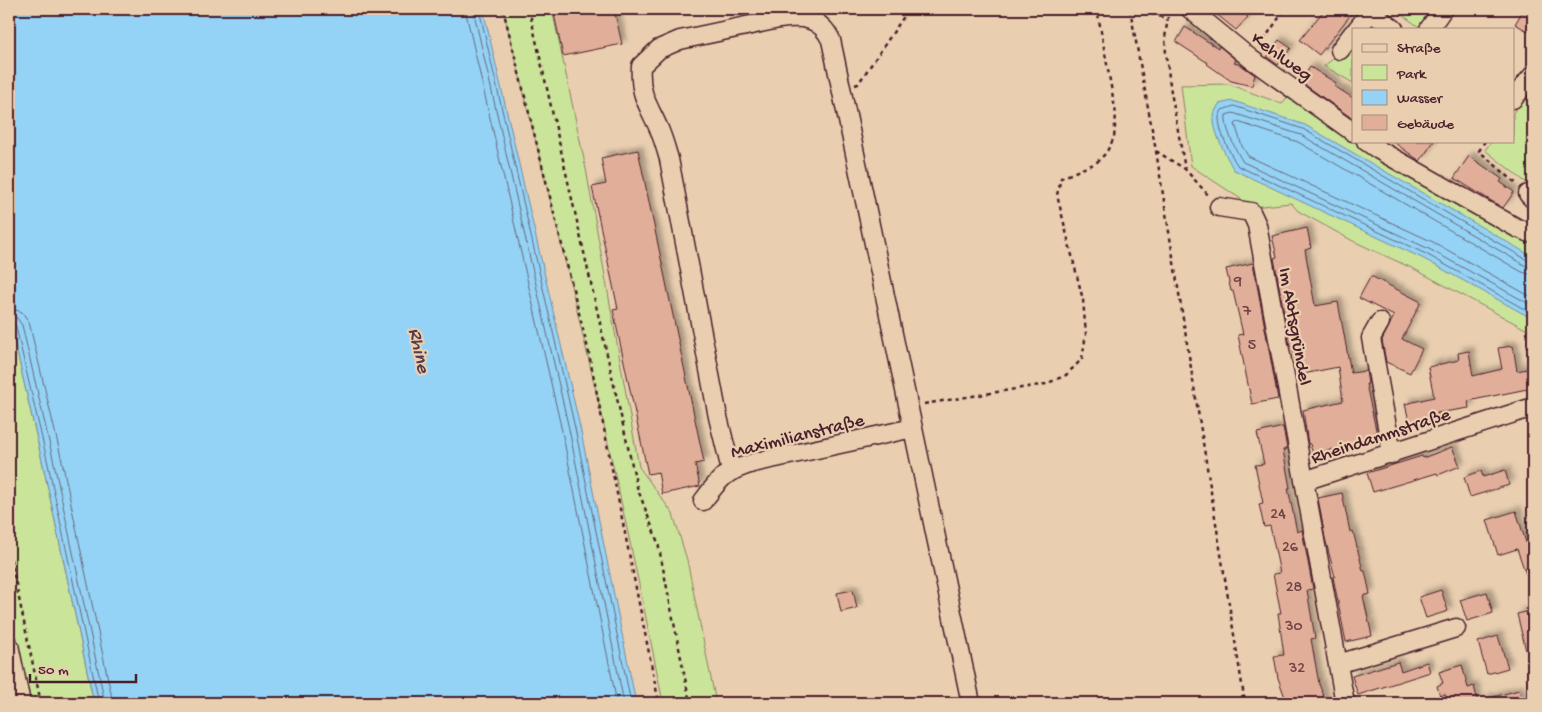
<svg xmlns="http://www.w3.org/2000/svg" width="1542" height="712" font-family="'Gochi Hand',sans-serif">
  <defs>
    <filter id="shadow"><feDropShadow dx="4.5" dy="-4.5" stdDeviation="2.5" flood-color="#0004"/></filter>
  </defs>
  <rect width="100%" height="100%" fill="#e9cfb0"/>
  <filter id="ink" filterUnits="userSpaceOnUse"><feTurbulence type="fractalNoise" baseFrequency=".02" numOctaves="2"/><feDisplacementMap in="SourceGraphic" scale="10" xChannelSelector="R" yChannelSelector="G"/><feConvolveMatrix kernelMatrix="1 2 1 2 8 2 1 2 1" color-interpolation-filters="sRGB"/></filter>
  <g filter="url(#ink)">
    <path fill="#cae49a" stroke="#8a8262" d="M503 9H552L586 169 639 467 673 514 687 560 716 703H663C618 470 560 239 503 9Z
      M1394 9H1437L1422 29Z
      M1353 43V83L1324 66Z
      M1228 84 1282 104 1288 96 1381 160 1533 243V333L1416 270 1353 241 1298 211 1291 203 1253 207 1191 166 1181 85Z
      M1532 89 1533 90V178L1528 184 1485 150 1492 141H1513V113Z
      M9 317 43 465 94 703H27L9 617Z"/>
    <path fill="#94d3f5" stroke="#768ba4" d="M9 9H483L580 427 636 703H94L43 465 9 317Z
      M1233 101 1305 125 1533 257V319L1424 259 1234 170C1227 158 1212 130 1214 116 1214 112 1217 108 1219 104Z"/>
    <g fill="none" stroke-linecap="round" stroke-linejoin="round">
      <path stroke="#68677c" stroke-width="1" d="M465 9 562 431 617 703
        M473 9 569 429 624 703
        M479 9 575 428 631 703
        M1533 261H1529L1303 129 1234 106 1222 110C1222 110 1219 116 1219 117 1218 130 1231 156 1238 166L1426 254 1533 314
        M1533 268 1526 266 1301 135 1233 113 1226 115C1224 127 1236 151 1243 162L1429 249 1533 306
        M1533 275 1522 272 1298 142 1238 122 1235 124 1242 146 1248 156 1433 242 1533 298
        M9 308 22 312 29 322 62 461 113 703
        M9 315 17 318 22 325 54 463 105 703
        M9 322 14 323 16 327 48 464 99 703"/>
    </g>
    <path fill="#e1af99" stroke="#4a1f2b" filter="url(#shadow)" d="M553 9H614L622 44 563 56Z
      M1210 9H1238L1248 17 1236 30Z
      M1325 9H1355L1319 55 1300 40Z
      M1524 9H1533V34L1515 24Z
      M1185 27 1218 48 1219 46 1236 60 1234 63 1241 65 1255 75 1252 86 1231 81 1207 64 1208 63 1176 42Z
      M1279 40 1291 48 1278 65 1267 57Z
      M1310 67 1336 83 1334 86 1353 98V119L1301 82Z
      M1392 141H1434L1420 161Z
      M638 150 704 462 695 464 700 486 662 494 658 472 648 474 613 310 618 309 592 187 606 184 601 158Z
      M1469 156 1502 179 1500 182 1514 192 1503 208 1454 178Z
      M1307 228 1311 248 1305 250 1315 306 1338 302 1351 373 1366 371 1368 384H1366L1378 439 1313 454 1310 444H1308L1303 410 1343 401 1338 367 1298 375 1292 346H1290L1274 258 1277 257 1272 236Z
      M1253 263 1278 399 1252 404 1238 335 1243 334 1233 291H1231L1226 269Z
      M1371 276 1421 302 1402 339 1422 349 1410 373 1386 362 1382 340 1394 316 1359 298Z
      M1513 346 1517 371 1527 369 1532 388 1468 401 1469 408 1437 413 1439 419 1410 425 1405 404 1434 397 1428 367 1459 360 1458 353 1469 351 1473 376 1502 369 1498 348Z
      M1283 427 1287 449 1283 450 1290 488H1288L1297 532 1302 530 1313 589 1307 590 1315 638 1311 639 1319 684 1326 703H1287L1278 678 1274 656 1284 655 1278 613H1281L1273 574 1280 573 1270 526 1264 527 1259 504 1263 503 1255 465 1264 464 1257 433Z
      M1452 447 1460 466 1438 475 1437 473 1373 492 1367 473 1422 456 1423 458Z
      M1505 470 1509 485 1470 497 1464 477 1481 471 1483 477Z
      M1342 493 1350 532 1353 531 1363 571H1365L1370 594 1363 596 1372 636 1346 642 1333 577H1335L1325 538 1318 498Z
      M1516 511 1529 552 1533 550V590L1532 591 1517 549 1498 555 1487 520Z
      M853 590 857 608 841 612 837 593Z
      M1441 590 1448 611 1426 618 1419 597Z
      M1487 592 1493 613 1467 621 1460 600Z
      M1533 610V663H1529L1517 614Z
      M1498 636 1508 668 1487 674 1478 642Z
      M1398 662 1401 671 1427 662 1430 672 1358 695 1352 676Z
      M1462 665 1468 688 1474 686 1478 703H1447L1445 694 1440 696 1437 686 1443 683 1439 672Z
      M1519 690 1523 703H1483L1482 700Z"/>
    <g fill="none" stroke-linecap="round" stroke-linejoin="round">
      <g stroke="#4a1f2b" stroke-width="21">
        <path id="minor" d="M1190 9 1251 59 1353 132
          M1371 12 1394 29
          M1357 29 1373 9
          M1429 29 1443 9
          M1340 50 1353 33
          M1513 99 1533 75
          M1366 141 1379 150 1517 228 1533 234
          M1528 194 1533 199
          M1219 207 1251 212 1257 225 1345 703
          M1380 322 1371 338 1392 454
          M731 470 718 417 669 159C666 149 663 138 659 129 648 104 639 95 641 66L659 49 680 40 779 19C803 16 820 17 831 40L971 703
          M1304 481 1533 407
          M703 501C721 477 724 472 753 463L913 428
          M9 645 21 703
          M1338 664 1456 628"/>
      </g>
      <path stroke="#4a1f2b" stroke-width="2.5" stroke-dasharray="4 4" stroke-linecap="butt" d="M503 9 588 349 659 703
        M529 9 637 487 658 543 690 703
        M1130 9 1156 151 1245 703
        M1145 9 1149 13 1168 19
        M1169 9 1165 38 1166 54 1171 92 1185 169 1209 196
        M1259 47 1285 9
        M855 85 858 84 909 9
        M1485 141 1479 151 1517 184
        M1156 151 1185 169
        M924 404 1046 384 1066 375 1082 359 1086 334 1083 300 1057 195 1061 178 1096 163 1106 153 1114 138 1116 114 1097 9
        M9 551 41 703
        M9 590 16 584"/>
      <use href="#minor" stroke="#e9cfb0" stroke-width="18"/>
    </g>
  </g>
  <g text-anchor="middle" stroke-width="4.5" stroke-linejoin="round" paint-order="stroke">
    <g font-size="16" fill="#704346">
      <text x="1238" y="285">9</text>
      <text x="1247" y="315">7</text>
      <text x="1252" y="349">5</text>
      <text x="1278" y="518">24</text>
      <text x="1290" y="551">26</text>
      <text x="1294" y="591">28</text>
      <text x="1294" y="630">30</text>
      <text x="1297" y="672">32</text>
    </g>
    <g font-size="19" fill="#4a1f2b" stroke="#e9cfb0">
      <text transform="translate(1283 55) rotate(36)" y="7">Kehlweg</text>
      <text transform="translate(1297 326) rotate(80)" y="7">Im Abtsgründel</text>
      <text transform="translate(797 434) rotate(-14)" y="7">Maximilianstraße</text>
      <text transform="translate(1380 434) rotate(-18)" y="7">Rheindammstraße</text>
    </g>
    <g font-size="20" font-style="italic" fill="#553a49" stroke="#e9cfb0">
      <text transform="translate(421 350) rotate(78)" y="7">Rhine</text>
    </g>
  </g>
  <rect width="1542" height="712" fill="none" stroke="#e9cfb0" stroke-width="30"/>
  <rect x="15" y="15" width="1512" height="682" fill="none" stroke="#4a1f2b" stroke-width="2" filter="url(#ink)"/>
  <rect x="1352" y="28" width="162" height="115" fill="#e9cfb0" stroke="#a9897b"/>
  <rect x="1362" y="44" width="25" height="8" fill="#e9cfb0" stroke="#a9897b"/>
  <text x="1397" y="52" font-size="15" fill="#4a1f2b">Straße</text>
  <rect x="1362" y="65" width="25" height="15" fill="#cae49a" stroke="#a9897b"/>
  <text x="1397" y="78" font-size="15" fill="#4a1f2b">Park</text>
  <rect x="1362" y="90" width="25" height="15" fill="#94d3f5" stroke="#a9897b"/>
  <text x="1397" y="102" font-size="15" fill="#4a1f2b">Wasser</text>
  <rect x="1362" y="115" width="25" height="15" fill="#e1af99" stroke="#a9897b"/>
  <text x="1397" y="128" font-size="15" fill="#4a1f2b">Gebäude</text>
  <path d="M30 674v8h106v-8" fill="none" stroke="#4a1f2b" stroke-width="2.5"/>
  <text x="38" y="674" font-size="15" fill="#4a1f2b" stroke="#e9cfb0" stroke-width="4" paint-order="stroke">50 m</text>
</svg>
